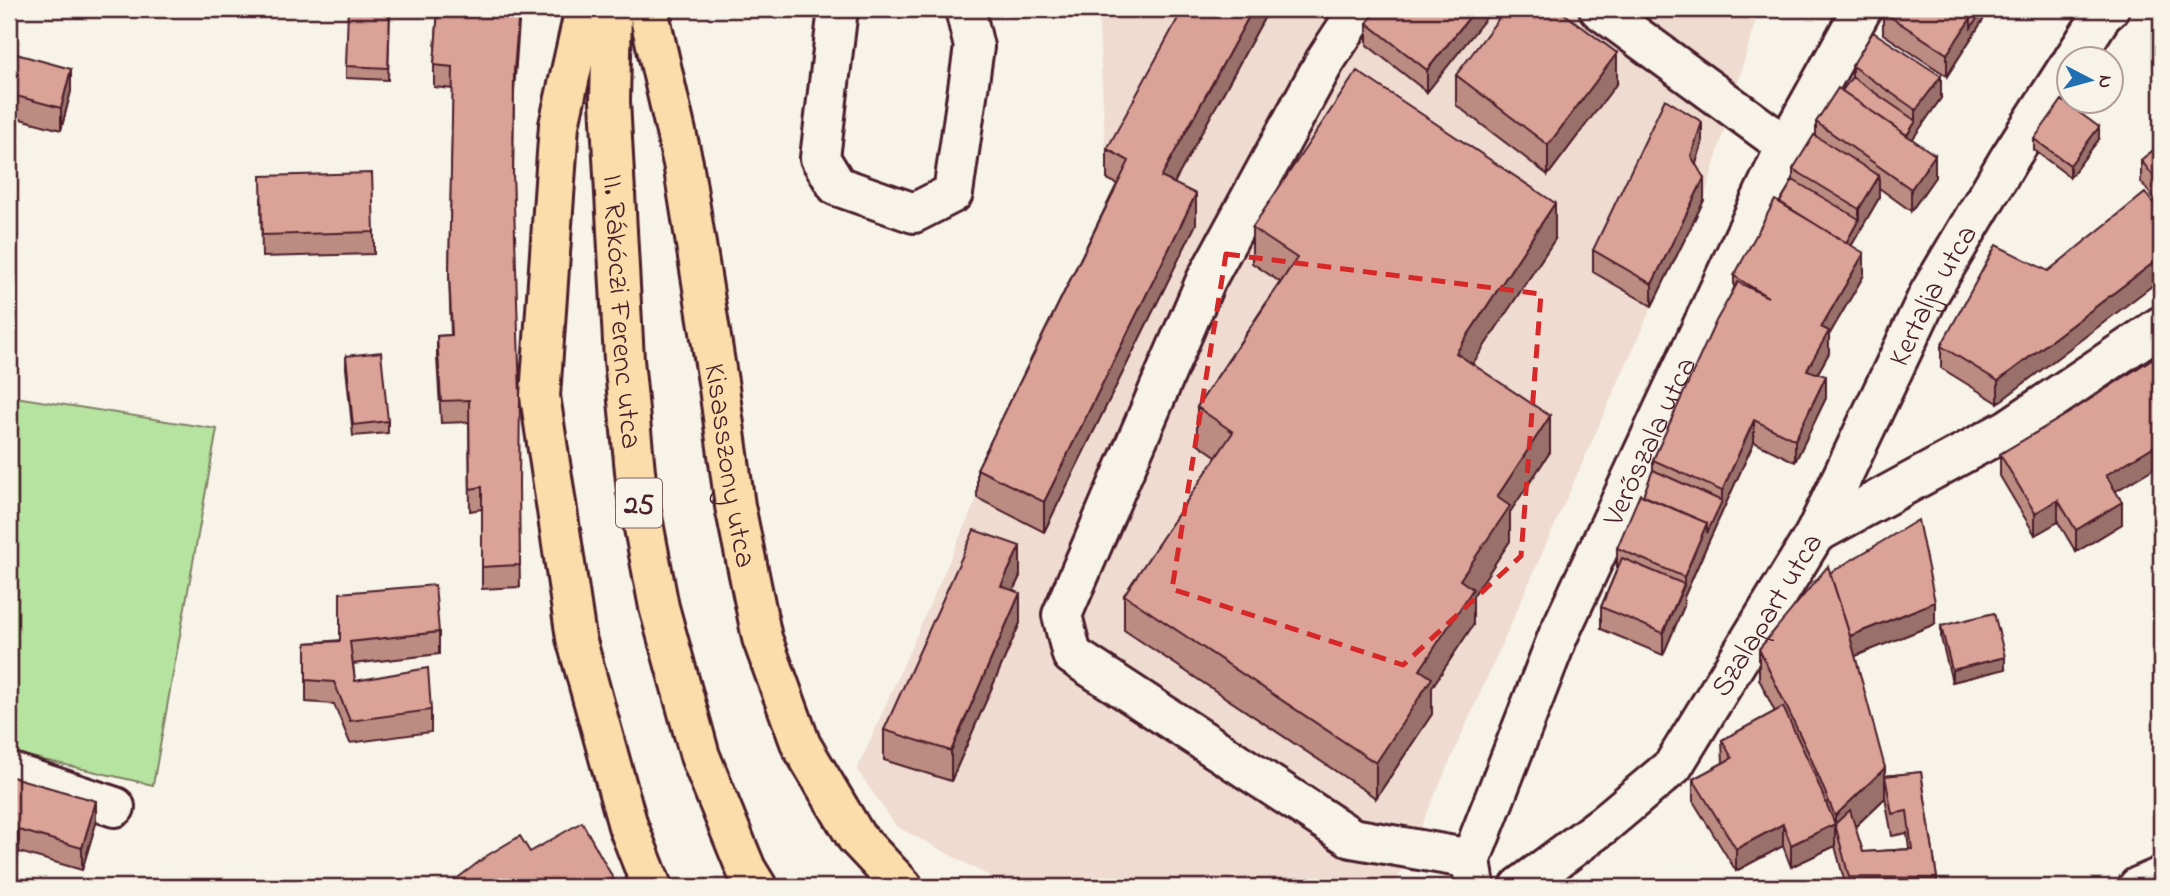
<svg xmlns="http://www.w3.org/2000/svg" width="2170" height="896" font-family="'Indie Flower',sans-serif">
  <rect width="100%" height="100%" fill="#f7f3e8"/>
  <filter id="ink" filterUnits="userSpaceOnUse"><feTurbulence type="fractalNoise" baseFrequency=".0143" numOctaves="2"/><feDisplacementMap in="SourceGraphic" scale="14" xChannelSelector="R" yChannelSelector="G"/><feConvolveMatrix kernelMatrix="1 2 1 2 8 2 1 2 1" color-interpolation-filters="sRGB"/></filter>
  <g filter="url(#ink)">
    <path fill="#efdbd0" d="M1098 9H1759L1704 200 1652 306 1394 887H1010L896 826 857 770 977 498 1128 191 1107 179Z"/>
    <path fill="#b7e3a0" stroke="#808166" stroke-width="2" d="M9 396 217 429 153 785 9 752Z"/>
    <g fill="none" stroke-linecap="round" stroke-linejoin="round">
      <g stroke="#4a1f2b" stroke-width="44">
        <g id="minor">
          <path d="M838 9 820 158 837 186 914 213 953 193 974 47 965 9"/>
          <path d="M1359 9 1325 61 1206 280 1062 615 1072 655 1352 838 1471 859"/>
          <path d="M1599 9 1786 146"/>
          <path d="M2073 60 2102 15 2109 9"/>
          <path id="s1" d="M1815 534 1929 294 2009 159 2068 67"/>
          <path d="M9 772 115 807"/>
          <path id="s2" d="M1475 887 1471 859 1558 636 1786 146 1862 9"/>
          <path id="s3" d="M1520 887 1603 825 1673 766 1815 534 2008 429 2161 326"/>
          <path d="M2138 887 2161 877"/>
        </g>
      </g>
      <g stroke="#4a1f2b" stroke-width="44">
        <g id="major">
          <path d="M585 9 559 125 540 396 576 638 628 826 652 887"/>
          <path id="s4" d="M612 9 610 101 624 360 637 491 659 607 700 756 746 869 757 887"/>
          <path id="s5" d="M648 9 683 163 719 388 735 506 762 638 801 745 856 837 903 887"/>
        </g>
      </g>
      <use href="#minor" stroke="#f7f3e8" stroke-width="38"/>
      <use href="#major" stroke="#faddab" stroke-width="38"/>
    </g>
    <path fill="#bc8b82" stroke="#4a1f2b" stroke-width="2" d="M390 9 388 80 346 78V66Z
      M438 9 514 92 513 179 520 587 482 589V509L470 511 469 422 441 423 437 358V336L451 335 449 274 453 89 434 87V65Z
      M1269 9 1174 183 1196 224 1044 532 977 498V469L1117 184 1107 179V149Z
      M1493 9 1427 92 1367 45V23Z
      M1988 9V12L1947 76 1883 34V12Z
      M9 52 71 91 61 130 9 116Z
      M1852 66 1941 98 1912 139 1935 177 1911 211 1879 188V198L1851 246 1864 275 1829 335V353L1818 373 1826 398 1795 462 1754 442 1707 545 1684 597V606L1663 655 1601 629V607L1617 569V548L1643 496 1653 470V460L1734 288V276L1793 180V169L1816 136V122L1842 91 1852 77Z
      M1456 75 1617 83 1548 175 1456 105Z
      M2034 139H2099L2070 177 2034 150Z
      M1702 144 1696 164 1704 200 1652 306 1593 272V250Z
      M2161 144V208L2141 182V160Z
      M261 198 374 232V254L262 257Z
      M1252 228 1555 239 1472 364 1550 452 1510 512V541L1473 596V625L1432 687V714L1376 798 1124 630V595L1217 457 1197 443V407L1280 282 1252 263Z
      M2048 271 1998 403 1941 368V346Z
      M2161 353V464L2115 491 2122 524 2076 552 2058 522 2035 535 2000 476V454L2069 413Z
      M346 356 388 421V433L353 436 346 368Z
      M1830 573 1935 624 1855 656 1885 798 1855 827 1863 852 1909 849 1907 833 1892 836 1885 798V776L1921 772 1937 878V887H1846L1835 846 1791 867 1783 846 1736 871 1693 801V779L1723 763 1722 740 1775 712 1759 679V649Z
      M1020 576 1013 591 1020 623 951 781 884 760V730Z
      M1941 626 2005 669 1952 682 1941 638Z
      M439 632V654L353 664 355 681 431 710V732L350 743 334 704 306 702V643Z
      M9 776 96 823 82 870 19 852Z"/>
    <path fill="#99716a" stroke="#4a1f2b" stroke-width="2" d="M519 9H520L514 92V71Z
      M1253 9H1269L1161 207V177Z
      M1476 9H1493L1427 92V70Z
      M1983 9H1988V12L1947 76V54L1971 18Z
      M1617 53V83L1548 175V145Z
      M71 69V91L61 130V108Z
      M1941 76V98L1903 153V142L1916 121V110Z
      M1702 122V144L1691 178V156Z
      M2099 127V139L2070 177V165Z
      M1935 155V177L1911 211V189Z
      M1879 176V198L1842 262V251L1859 219V209Z
      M1704 178V200L1652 306V284Z
      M1196 194V224L1044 532V502Z
      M1555 203V239L1456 389V353Z
      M1864 253V275L1829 335V353L1807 392V370L1821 327Z
      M2161 257V279L1998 403V381Z
      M1826 376V398L1795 462V440Z
      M1550 416V452L1510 512V541L1473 596V625L1432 687V714L1376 798V763L1420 670 1497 497Z
      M1754 420V442L1707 545 1684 597V606L1663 655V633L1684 586V577L1707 523 1722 501V491Z
      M2161 442V464L2106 497V475Z
      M2058 500V522L2035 535V513Z
      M2122 502V524L2076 552V530Z
      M1020 546V576L1001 616V586Z
      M1020 593V623L951 781V751Z
      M1935 602V624L1848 659V637Z
      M2005 657V669L1952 682V670Z
      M1885 768V798L1840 841 1835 824V816Z
      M96 801V823L82 870V848Z
      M1783 824V846L1736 871V849Z
      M1835 824V846L1791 867V845Z
      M19 830V852L9 887V865Z"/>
    <path fill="#dba297" stroke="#4a1f2b" stroke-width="2" d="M348 9H390L388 68 346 66Z
      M438 9H519L514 71 513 172 520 397 519 484 520 565 482 567V487L470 489 469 400 441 401 437 336 452 335 449 274 453 67 434 65Z
      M1183 9H1253L1161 177 1196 194 1044 502 977 469 1129 161 1107 149Z
      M1378 9H1476L1427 70 1367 23Z
      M1506 9H1558L1617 53 1548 145 1456 75Z
      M1884 9H1957L1971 18 1947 54 1883 12Z
      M1957 9H1983L1971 28V18Z
      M1873 32 1941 76 1916 110 1852 66Z
      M9 52 71 69 61 108 9 94Z
      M1357 71 1555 203 1456 353 1550 416 1497 497 1510 506 1460 580 1473 589 1420 670 1432 678 1376 763 1124 595 1233 432 1197 407 1297 258 1252 228Z
      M1852 77 1916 121 1907 135 1842 91Z
      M1838 88 1935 155 1911 189 1816 122Z
      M1665 99 1702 122 1691 156 1704 178 1652 284 1593 250Z
      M2062 100 2099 127 2070 165 2034 139Z
      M1814 135 1879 176 1859 209 1793 169Z
      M2161 144V186L2141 160Z
      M372 173 374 232 262 235 261 176Z
      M1793 180 1859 219 1846 243 1780 202Z
      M2145 193 2161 213V257L1998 381 1941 346 1996 245 2048 271Z
      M1775 200 1864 253 1821 327 1829 331 1807 370 1826 376 1795 440 1754 420 1722 491 1653 460 1716 321 1738 282 1768 297 1734 276Z
      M381 352 388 421 353 425 346 356Z
      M2161 353V442L2106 475 2122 502 2076 530 2058 500 2035 513 2000 454 2069 413Z
      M1653 470 1722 501 1707 533V523L1643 496Z
      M1640 494 1707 523 1684 577 1617 548Z
      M1918 520 1935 602 1850 636 1830 573Z
      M974 530 1020 546 1001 586 1020 593 951 751 884 730Z
      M1622 558 1684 584 1663 633 1601 607Z
      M1828 566 1848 629 1885 768 1835 816 1810 756 1759 649Z
      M435 585 439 632 350 642 355 681 428 668 431 710 350 721 334 682 306 680V643L340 641V593Z
      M1994 613 2005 657 1952 670 1941 626Z
      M1783 707 1810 764 1835 824 1791 845 1783 824 1736 849 1693 779 1732 758 1722 740Z
      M1921 772 1937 878 1849 877 1835 824 1850 810 1863 852 1912 849 1907 811 1892 814 1885 776Z
      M9 776 96 801 82 848 19 830 9 865Z
      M582 822 618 887H448L447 886 488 855 520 836 530 852Z
      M1355 883 1362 887H1353Z"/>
  </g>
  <path fill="none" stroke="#d62828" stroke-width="5" stroke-dasharray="14 9" stroke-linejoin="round" d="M1226 254 1541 294 1521 556 1403 665 1172 589Z"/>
  <g text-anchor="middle" stroke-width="5" stroke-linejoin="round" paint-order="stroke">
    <rect fill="#f7f3e8" stroke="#7e5f64" stroke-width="2" x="616" y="478.5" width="46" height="49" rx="5"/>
    <g font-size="28" font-weight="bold" fill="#4a1f2b">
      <text x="639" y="513">25</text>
    </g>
    <g font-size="30" fill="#4a1f2b" stroke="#f7f3e8">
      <text dy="10" stroke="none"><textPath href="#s1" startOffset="266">Kertalja utca</textPath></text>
      <text dy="10" stroke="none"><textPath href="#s4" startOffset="303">II. Rákóczi Ferenc utca</textPath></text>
      <text dy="10" stroke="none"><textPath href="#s2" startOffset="483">Verőszala utca</textPath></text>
      <text dy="10" stroke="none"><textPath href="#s5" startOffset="464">Kisasszony utca</textPath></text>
      <text dy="10" stroke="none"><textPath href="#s3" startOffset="373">Szalapart utca</textPath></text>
    </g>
  </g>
  <rect width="2170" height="896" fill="none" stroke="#f7f3e8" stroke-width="35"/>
  <rect x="18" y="18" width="2135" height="861" fill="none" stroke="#4a1f2b" stroke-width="2.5" filter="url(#ink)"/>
  <g transform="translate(2090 80) rotate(96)"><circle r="33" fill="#f7f3e8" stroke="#b29e9c" stroke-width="2"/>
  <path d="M0-5L12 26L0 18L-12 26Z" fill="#1f6fb2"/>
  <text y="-10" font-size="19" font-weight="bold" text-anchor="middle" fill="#4a1f2b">N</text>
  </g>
</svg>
